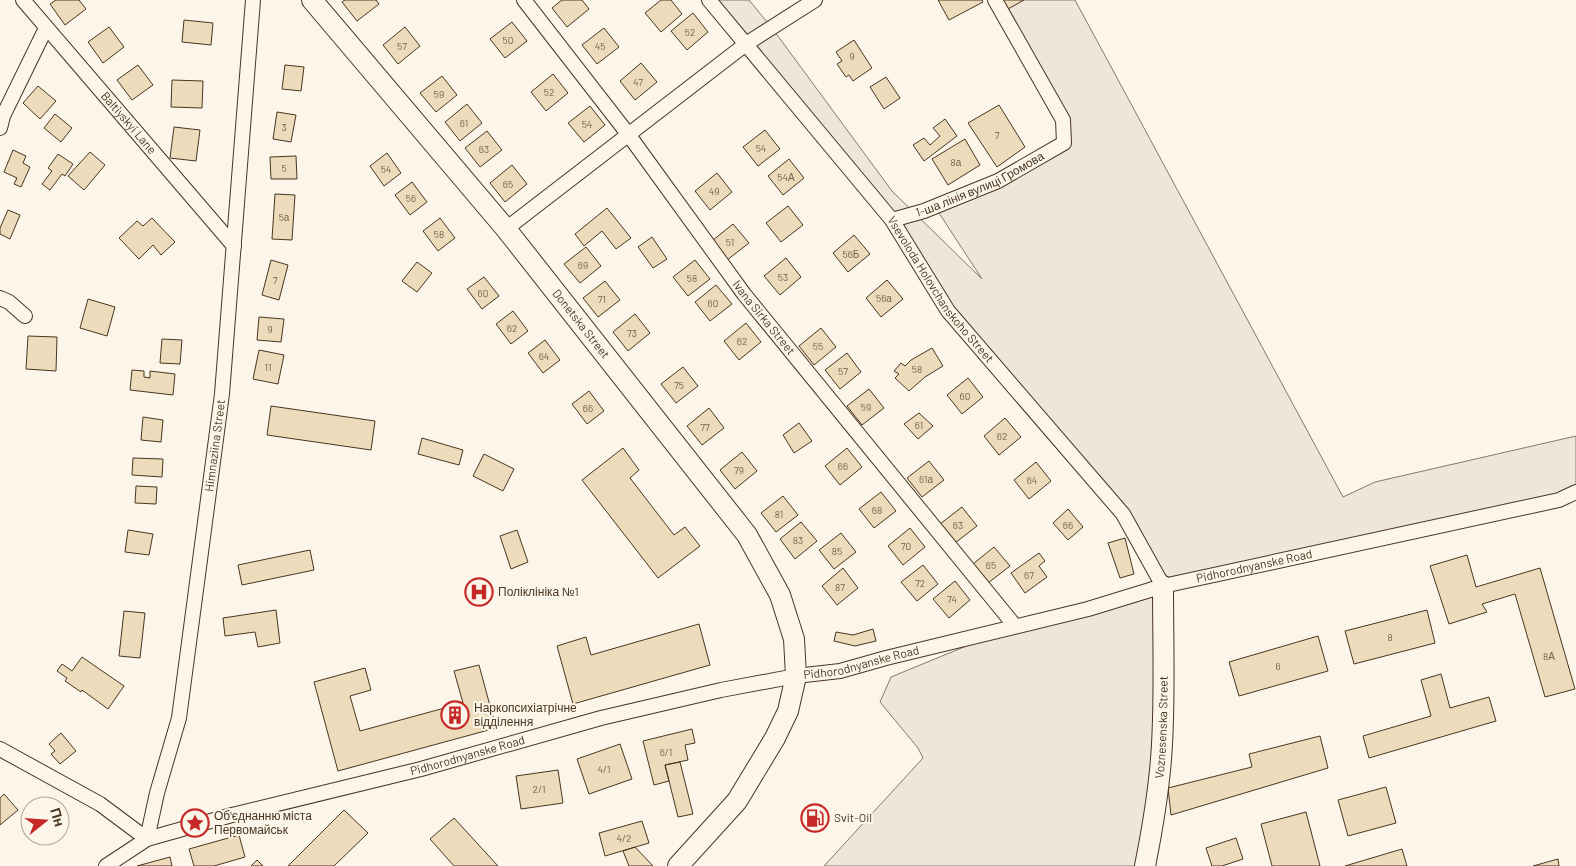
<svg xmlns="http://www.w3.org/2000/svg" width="1576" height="866" font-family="Barlow,sans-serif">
  <rect width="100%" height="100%" fill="#fbf6e9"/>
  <path fill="#ede6d9" stroke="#887966" d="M709 0H749L772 28 892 191 982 279 939 213 1064 143 1063 120 995 0H1075L1343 497 1375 482 1576 436V492L1163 586 1145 866H824L923 758 918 748 880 702 891 677 1015 626 1163 586 1123 514 948 311 892 220Z"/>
  <path fill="#ecdcbc" stroke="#4a3520" d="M56 0H79L86 9 65 25 50 4Z
    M345 0H376L379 4 357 21 342 2Z
    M562 0H582L589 9 567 27 552 8Z
    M661 0H671L682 14 661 32 645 13Z
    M938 0H982L983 2 949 20Z
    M1003 0H1024L1008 9Z
    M693 13 708 32 687 50 671 31Z
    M184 20 213 23 211 45 182 42Z
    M512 22 527 41 505 58 490 39Z
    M109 27 124 47 103 63 88 42Z
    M405 27 420 46 398 64 383 45Z
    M604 28 619 47 597 64 582 45Z
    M854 40 872 68 853 81 849 75 846 77 837 64 842 61 836 52Z
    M641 63 657 82 635 100 620 81Z
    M138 65 153 85 132 100 117 80Z
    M285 65 304 67 301 91 282 89Z
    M553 74 568 93 546 111 531 92Z
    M442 76 457 95 436 112 420 93Z
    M886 77 900 98 884 109 870 87Z
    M172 80 203 81 202 108 171 107Z
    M38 86 56 101 40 119 23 103Z
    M467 104 482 123 460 141 445 122Z
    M999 105 1025 147 997 167 968 123Z
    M590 106 605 125 584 142 568 123Z
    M277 112 296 115 291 142 273 139Z
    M55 114 72 128 61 142 44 128Z
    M945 119 957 136 924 161 913 145 924 138 930 145 940 136 933 128Z
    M174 127 200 130 196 161 170 158Z
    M765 130 780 149 758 166 743 147Z
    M487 131 502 150 480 167 465 148Z
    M965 139 980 165 948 185 932 159Z
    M13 150 26 156 23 163 30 167 21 187 14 184 17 178 4 172Z
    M90 152 105 165 84 190 68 176Z
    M387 153 401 173 384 186 370 166Z
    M58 154 73 164 65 176 62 174 50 190 42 184 52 171 48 168Z
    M296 156 297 179H271L270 157Z
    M789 159 804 178 783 195 768 176Z
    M512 165 527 184 505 202 490 183Z
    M717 173 732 192 710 210 695 191Z
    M412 182 427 202 410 215 395 195Z
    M275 194 295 195 292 240 272 239Z
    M788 206 803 225 781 242 766 223Z
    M607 208 631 238 616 249 602 231 584 246 575 234Z
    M8 210 20 215 10 239 0 234V228Z
    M152 218 175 242 161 255 153 245 139 259 119 238 137 221 143 226Z
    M440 218 455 238 438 251 423 231Z
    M733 224 749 243 727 260 712 241Z
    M854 235 870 254 848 272 833 253Z
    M652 237 667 259 653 268 638 247Z
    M586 247 601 266 580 283 564 264Z
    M786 258 801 277 780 295 764 276Z
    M271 260 288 265 279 300 262 295Z
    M695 260 710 279 688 296 673 277Z
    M417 262 432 273 417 292 402 281Z
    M484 277 499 296 482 309 467 289Z
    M887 280 903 299 881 317 866 298Z
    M605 281 620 300 598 317 583 298Z
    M716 285 732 304 710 321 695 302Z
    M88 299 115 307 107 336 80 328Z
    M513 311 528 331 511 344 496 324Z
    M635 314 650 333 628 351 613 332Z
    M259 317 284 319 281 342 257 340Z
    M746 323 761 342 739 360 724 341Z
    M821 328 836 347 814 365 799 346Z
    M28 336 57 337 56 371 26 369Z
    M162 339 182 340 180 364 160 363Z
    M545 340 560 360 543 373 528 353Z
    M932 348 943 366 925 377 909 391 895 378 899 374 894 371 901 363 905 366 911 360Z
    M259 350 284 355 278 384 253 379Z
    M847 353 861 372 840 389 825 370Z
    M683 367 698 386 676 403 661 384Z
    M132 370 144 371V377L150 378V371L175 374 173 395 130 390Z
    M968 378 983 397 962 414 947 395Z
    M869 389 884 408 862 425 847 406Z
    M589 391 604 411 587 424 572 404Z
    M271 406 375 421 371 450 267 435Z
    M709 408 724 428 702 445 687 426Z
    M919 413 933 426 918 439 904 424Z
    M143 417 163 420 161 442 141 440Z
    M1005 418 1021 437 999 455 984 436Z
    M799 423 812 441 794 453 783 435Z
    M422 438 463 450 459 465 418 454Z
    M623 448 639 470 630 478 674 535 685 527 700 546 658 578 582 480Z
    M847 448 862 467 840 485 825 466Z
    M742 452 757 471 735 489 720 470Z
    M484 454 514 469 503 491 473 476Z
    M133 458 163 459 162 477 132 475Z
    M929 461 944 480 922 497 907 478Z
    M1036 462 1051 481 1029 499 1014 480Z
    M136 486 157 487 156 504 135 503Z
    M881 492 896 511 874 528 859 509Z
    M783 496 798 515 776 532 761 513Z
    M962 507 977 526 955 543 940 524Z
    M1068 509 1083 527 1068 540 1053 523Z
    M801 522 817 541 795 559 780 539Z
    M910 528 925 547 903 565 888 546Z
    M128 530 153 534 149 555 125 552Z
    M517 530 528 562 511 569 500 536Z
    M841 533 856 552 834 569 819 550Z
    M1125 538 1134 574 1120 578 1108 543Z
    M994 547 1010 566 988 583 973 564Z
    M310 550 314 570 242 585 238 565Z
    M1039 553 1045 561 1039 566 1047 577 1025 593 1011 573Z
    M1467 555 1476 587 1540 568 1575 689 1545 697 1515 594 1482 604 1487 612 1449 624 1430 566Z
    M923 565 938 584 917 601 901 582Z
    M843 568 858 588 837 605 822 586Z
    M955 581 970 600 949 618 933 599Z
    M276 610 280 643 258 647 255 632 225 636 223 618Z
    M1427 610 1435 643 1354 664 1345 631Z
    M124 611 145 613 140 658 119 656Z
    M699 624 710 665 573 704 557 646 586 637 591 655Z
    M873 629 876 641 855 646 834 641 836 632 853 635Z
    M1318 636 1328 671 1239 696 1229 662Z
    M82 657 124 686 108 709 82 690 81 692 65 681 67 678 57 671 62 664 72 671Z
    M479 665 496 728 338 771 314 682 365 668 371 690 350 696 360 731 463 703 454 671Z
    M1441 674 1450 708 1489 697 1496 721 1369 758 1363 736 1431 716 1421 680Z
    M692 729 695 743 685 745 688 760 665 765 669 781 654 785 643 741Z
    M61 733 76 751 60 764 51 754 55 751 49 744Z
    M1320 736 1328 768 1171 815 1168 788 1252 767 1249 754Z
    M620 744 632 779 589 794 577 759Z
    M680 762 693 814 678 817 665 765Z
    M558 770 563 803 521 809 516 776Z
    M1386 787 1396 823 1348 836 1338 800Z
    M4 794 18 810 0 825V798Z
    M344 810 368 833 334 866H288Z
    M1306 812 1320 866H1272L1261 824Z
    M454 818 498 866H454L430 839Z
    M642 821 649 843 605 856 599 833Z
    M239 835 245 857 214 866H194L189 849Z
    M1236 838 1243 859 1222 866H1212L1206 848Z
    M635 847 653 866H629L623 851Z
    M1402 849 1407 866H1345Z
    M170 857 172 866H137Z
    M1558 859 1559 866H1533Z
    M257 860 263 866H251Z"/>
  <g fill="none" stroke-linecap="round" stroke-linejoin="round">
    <g stroke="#4a3520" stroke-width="16">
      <g id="street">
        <path id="s1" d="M23 0 234 246"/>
        <path id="s2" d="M524 0 628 134 744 294 1015 626"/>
        <path id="s3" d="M709 0 892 220 948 311 1123 514 1163 586"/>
        <path d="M0 128 3 116 46 28"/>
        <path id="s4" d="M892 220 924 211 998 181 1064 143 1063 120 995 0"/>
        <path d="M506 229 746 44 815 0"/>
        <path d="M0 298 9 302 25 316"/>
        <path id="s5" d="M0 749 100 804 147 839 232 815 421 769 601 718 721 690 796 676 840 671 886 658 1088 609 1163 586 1559 500 1576 492"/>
        <path id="s6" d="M106 866 147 839 157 793 179 718 222 394 253 0"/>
      </g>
    </g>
    <g stroke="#4a3520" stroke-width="22">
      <g id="secondary">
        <path id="s7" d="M312 0 506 229 747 535 780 595 794 639 796 676 788 711 775 738 737 801 678 866"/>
        <path id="s8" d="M1145 866C1153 826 1160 785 1162 744 1165 692 1163 639 1163 586"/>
      </g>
    </g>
    <use href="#street" stroke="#fbf6e9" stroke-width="14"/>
    <use href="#secondary" stroke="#fbf6e9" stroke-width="20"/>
  </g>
  <defs>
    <g id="hospital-ring" transform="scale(1.4375)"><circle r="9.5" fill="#fbf6e9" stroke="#c62828" stroke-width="1.5"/><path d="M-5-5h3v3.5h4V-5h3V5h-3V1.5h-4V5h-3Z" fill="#c62828"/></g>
    <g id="building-ring" transform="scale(1.4375)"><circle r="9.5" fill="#fbf6e9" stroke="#c62828" stroke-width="1.5"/><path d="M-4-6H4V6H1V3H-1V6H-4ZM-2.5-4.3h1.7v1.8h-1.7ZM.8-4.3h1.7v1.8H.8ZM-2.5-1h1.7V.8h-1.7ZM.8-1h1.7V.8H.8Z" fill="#c62828"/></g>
    <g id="fuel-ring" transform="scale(1.4375)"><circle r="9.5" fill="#fbf6e9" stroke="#c62828" stroke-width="1.5"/><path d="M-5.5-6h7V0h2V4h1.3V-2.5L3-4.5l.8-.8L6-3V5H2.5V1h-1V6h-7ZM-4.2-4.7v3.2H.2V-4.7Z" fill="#c62828"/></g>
    <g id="sight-ring" transform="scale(1.4375)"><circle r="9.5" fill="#fbf6e9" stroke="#c62828" stroke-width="1.5"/><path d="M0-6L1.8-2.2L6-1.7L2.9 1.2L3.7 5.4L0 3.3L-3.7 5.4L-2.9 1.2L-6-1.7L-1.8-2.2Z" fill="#c62828"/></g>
  </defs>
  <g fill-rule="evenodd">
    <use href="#hospital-ring" x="479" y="592"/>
    <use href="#building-ring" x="455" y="715"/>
    <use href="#fuel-ring" x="815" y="818"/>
    <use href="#sight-ring" x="195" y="823"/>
  </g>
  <g text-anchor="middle" stroke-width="4" stroke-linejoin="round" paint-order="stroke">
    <g font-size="10" fill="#725f47">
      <text x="690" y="36">52</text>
      <text x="508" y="44">50</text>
      <text x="402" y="50">57</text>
      <text x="600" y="50">45</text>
      <text x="852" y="60">9</text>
      <text x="638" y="86">47</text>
      <text x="549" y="96">52</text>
      <text x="439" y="98">59</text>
      <text x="464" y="127">61</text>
      <text x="587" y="128">54</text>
      <text x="284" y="131">3</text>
      <text x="997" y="139">7</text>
      <text x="761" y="152">54</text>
      <text x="484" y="153">63</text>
      <text x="956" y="166">8а</text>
      <text x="284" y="172">5</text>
      <text x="386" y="173">54</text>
      <text x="786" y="181">54А</text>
      <text x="508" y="188">65</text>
      <text x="714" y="195">49</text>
      <text x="411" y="202">56</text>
      <text x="284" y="221">5а</text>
      <text x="439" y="238">58</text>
      <text x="730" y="246">51</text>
      <text x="851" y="258">56Б</text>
      <text x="583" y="269">69</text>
      <text x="783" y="281">53</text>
      <text x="692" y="282">58</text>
      <text x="275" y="284">7</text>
      <text x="483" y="297">60</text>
      <text x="884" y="302">56а</text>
      <text x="602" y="303">71</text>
      <text x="713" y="307">60</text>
      <text x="512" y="332">62</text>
      <text x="270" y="333">9</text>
      <text x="632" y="337">73</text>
      <text x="742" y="345">62</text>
      <text x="818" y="350">55</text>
      <text x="544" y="360">64</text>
      <text x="268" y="371">11</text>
      <text x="917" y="373">58</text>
      <text x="843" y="375">57</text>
      <text x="679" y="389">75</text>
      <text x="965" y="400">60</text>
      <text x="866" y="411">59</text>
      <text x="588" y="412">66</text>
      <text x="919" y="429">61</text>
      <text x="705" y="431">77</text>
      <text x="1002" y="440">62</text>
      <text x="843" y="470">66</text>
      <text x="739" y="474">79</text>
      <text x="926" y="483">61а</text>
      <text x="1032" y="484">64</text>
      <text x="877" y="514">68</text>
      <text x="779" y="518">81</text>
      <text x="958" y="529">63</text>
      <text x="1068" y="529">66</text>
      <text x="798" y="544">83</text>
      <text x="906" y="550">70</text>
      <text x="837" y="555">85</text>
      <text x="991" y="569">65</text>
      <text x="1029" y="579">67</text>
      <text x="920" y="587">72</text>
      <text x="840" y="591">87</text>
      <text x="952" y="603">74</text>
      <text x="1390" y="641">8</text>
      <text x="1549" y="660">8А</text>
      <text x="1278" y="670">6</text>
      <text x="666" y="756">6/1</text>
      <text x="604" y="773">4/1</text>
      <text x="539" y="793">2/1</text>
      <text x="624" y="842">4/2</text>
    </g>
    <g font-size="12" fill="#4a3520" stroke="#fbf6e9">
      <text dy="4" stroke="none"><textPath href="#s1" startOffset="162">Baltiyskyi Lane</textPath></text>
      <text dy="4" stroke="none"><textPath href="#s4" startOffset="95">1-ша лінія вулиці Громова</textPath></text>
      <text dy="4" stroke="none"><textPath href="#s3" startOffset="371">Vsevoloda Holovchanskoho Street</textPath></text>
      <text dy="4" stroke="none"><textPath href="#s2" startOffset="398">Ivana Sirka Street</textPath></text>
      <text dy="4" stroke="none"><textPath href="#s7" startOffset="421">Donetska Street</textPath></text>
      <text dy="4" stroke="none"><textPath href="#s6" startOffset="449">Himnaziina Street</textPath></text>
      <text dy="4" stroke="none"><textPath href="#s5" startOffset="1314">Pidhorodnyanske Road</textPath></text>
      <text dy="4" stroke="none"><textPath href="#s5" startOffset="909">Pidhorodnyanske Road</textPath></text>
      <text dy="4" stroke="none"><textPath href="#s8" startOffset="140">Voznesenska Street</textPath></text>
      <text dy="4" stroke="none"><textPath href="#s5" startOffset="504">Pidhorodnyanske Road</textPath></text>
    </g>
    <g font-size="12" fill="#4a3520" stroke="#fbf6e9" text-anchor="start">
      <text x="498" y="596">Поліклініка №1</text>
      <text x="474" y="712">Наркопсихіатрічне<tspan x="474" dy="14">відділення</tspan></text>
      <text x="214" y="820">Об'єднанню міста<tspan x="214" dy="14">Первомайськ</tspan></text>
      <text x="834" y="822">Svit-Oil</text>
    </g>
  </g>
  <g transform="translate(45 821) rotate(73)"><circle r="24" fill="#fbf6e9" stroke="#b4a999"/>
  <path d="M0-4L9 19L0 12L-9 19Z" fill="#c62828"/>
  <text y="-8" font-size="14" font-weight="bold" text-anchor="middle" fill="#4a3520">Пн</text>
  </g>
</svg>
